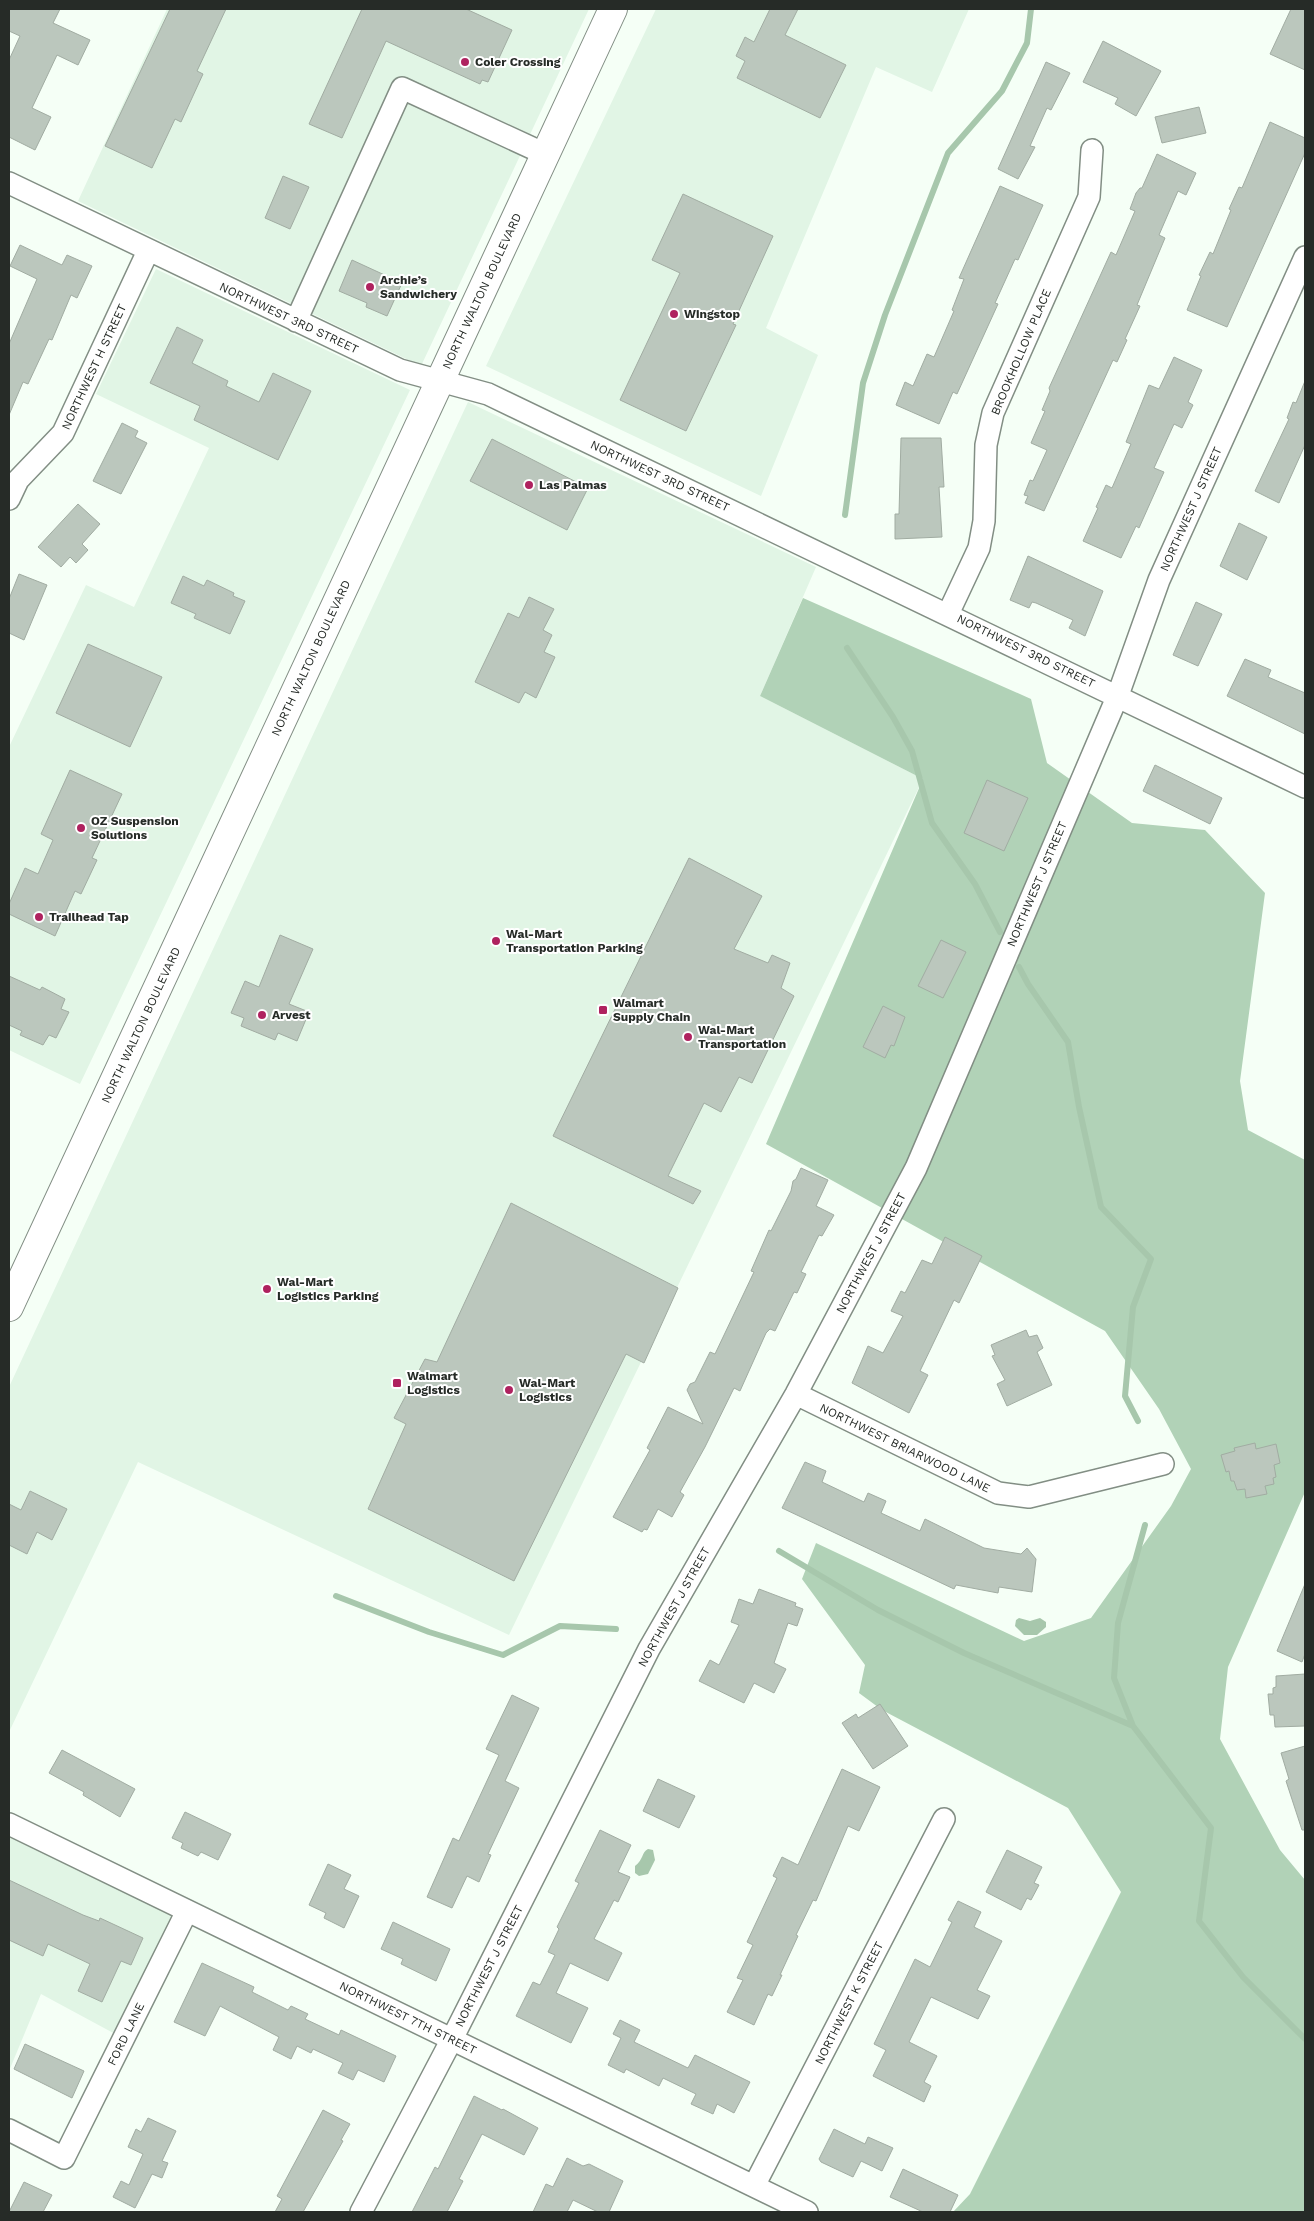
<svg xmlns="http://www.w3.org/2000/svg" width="1314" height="2221" font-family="'Work Sans',sans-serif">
  <rect width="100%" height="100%" fill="#f5fff6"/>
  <path fill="#e1f5e5" d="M167 9H589L421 366 78 201Z
    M656 9H969L932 92 876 67 766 328 818 355 761 496 486 366Z
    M156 269 410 390 80 1084 9 1050V747L86 585 134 607 209 448 96 394Z
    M468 402 816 567 760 696 923 779 509 1635 138 1462 9 1732V1387Z
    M9 1834 175 1915 117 2035 41 1994 9 2071Z"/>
  <path fill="#b1d2b7" d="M803 598 1031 699 1047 763 1132 823 1205 830 1265 893 1240 1081 1248 1130 1305 1160V1492L1228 1667 1220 1739 1280 1850 1305 1880V2212H953L970 2194 1121 1892 1068 1808 882 1710 859 1693 865 1665 802 1579 816 1543 1024 1641 1091 1618 1171 1506 1191 1469 1159 1409 1105 1331 766 1144 923 779 760 696Z"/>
  <path fill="#a7c7ac" d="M1019 1618 1030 1621 1040 1618 1046 1622V1627L1037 1635H1024L1015 1626 1016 1620Z
    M648 1849 653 1850 655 1860 648 1874 639 1876 635 1873V1866C644 1859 641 1853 648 1849Z"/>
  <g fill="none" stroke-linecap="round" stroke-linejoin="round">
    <path stroke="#a7c7ac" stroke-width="6" d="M845 515 863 383 885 315 948 153 1002 91 1027 43 1031 9
      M847 648 893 717 912 751 932 823 975 884 1000 932
      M1019 967 1028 984 1068 1042 1079 1107 1101 1207 1151 1259 1133 1307 1125 1396 1138 1421
      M779 1551 878 1610 964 1653 1133 1726 1211 1828 1199 1921 1243 1977 1305 2039
      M336 1596 429 1632 503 1655 560 1626 616 1629
      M1133 1726 1114 1678 1118 1623 1145 1525"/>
  </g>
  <path fill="#bbc7bd" stroke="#a1aca2" d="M9 9H60L53 23 90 40 78 65 57 55 32 108 51 117 35 150 9 137V60L20 36 9 31Z
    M170 9H226L197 71 203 74 181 122 175 119 152 168 105 146Z
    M362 9H466L512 30 488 82 482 80 480 84 386 41 342 138 309 124Z
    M770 9H798L785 35 846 65 820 118 737 78 745 61 736 56 745 37 754 42Z
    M1291 9H1305V70L1270 54Z
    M1103 41 1161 71 1136 116 1115 104 1118 98 1083 82Z
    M1046 62 1070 73 1051 110 1047 108 1030 146 1035 147 1018 179 998 169Z
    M1199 107 1206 133 1162 143 1155 117Z
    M1270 122 1305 138V153L1227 327 1187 310 1201 276 1199 275 1210 252 1213 254 1231 210 1229 209 1239 187 1242 188Z
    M1157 154 1196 173 1186 195 1178 191 1159 235 1165 238 1137 305 1140 306 1125 339 1127 340 1117 362 1113 360 1044 511 1025 503 1028 496 1024 495 1030 480 1033 481 1047 450 1031 443 1045 411 1042 410 1050 391 1049 388 1111 252 1116 255 1135 211 1130 209 1136 193 1140 188H1142Z
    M283 176 309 187 290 229 265 218Z
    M1000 186 1043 205 1018 260 1015 259 995 303 998 304 957 394 953 392 939 424 896 405 905 382 913 386 927 354 934 357 954 311 952 310 964 279 959 278Z
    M683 194 773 236 733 324 736 325 686 431 620 400 680 273 652 260Z
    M20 245 62 265 67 255 92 266 77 298 71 295 52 340 49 339 28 384 23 382 9 415V344L37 279 10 266Z
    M352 260 402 283 387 316 366 307 367 303 339 291Z
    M177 327 203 340 192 363 228 381 226 386 259 402 273 373 311 391 278 460 194 420 200 406 150 383Z
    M1174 357 1202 370 1188 402 1193 405 1182 428 1174 424 1154 468 1164 472 1139 528 1136 526 1121 558 1083 541 1098 508 1096 507 1106 485 1112 488 1131 444 1126 442 1149 385 1159 389Z
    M1305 381V445L1279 503 1255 491 1289 419 1287 418 1293 402 1296 403Z
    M122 423 138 431 135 437 147 443 121 494 93 481Z
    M901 438H941L944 487H939L942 537 895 539V514H899Z
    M492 439 588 488 567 530 470 481Z
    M78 504 100 524 82 544 88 550 76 563 70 557 61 567 38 547Z
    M1239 523 1267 537 1247 580 1220 566Z
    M1028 556 1103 591 1085 636 1069 628 1073 620 1036 603 1032 602 1029 608 1010 600Z
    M19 574 47 585 24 640 9 633V599Z
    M183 576 204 586 207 580 234 593 233 596 245 601 230 634 194 618 196 614 171 603Z
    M529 597 554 609 543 630 552 635 544 652 555 657 536 698 525 692 519 703 475 682 508 613 519 618Z
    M1196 602 1222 614 1198 666 1173 655Z
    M88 644 162 677 130 747 56 713Z
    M1245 659 1271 670 1268 677 1305 693V734L1227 696Z
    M1155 765 1222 798 1210 824 1143 791Z
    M70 770 122 794 92 858 97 860 81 894 75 891 55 936 9 914V904L25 868 38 874 53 840 41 834Z
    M987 780 1028 798 1004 851 964 833Z
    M689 858 762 896 734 949 768 963 772 955 790 963 781 988 794 996 752 1083 739 1077 721 1112 704 1103 668 1176 701 1191 693 1204 553 1136Z
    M280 935 313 949 289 1004 309 1012 297 1041 278 1033 275 1040 241 1026 244 1018 231 1013 245 981 259 987Z
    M941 940 966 952 943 998 918 986Z
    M9 976 40 990 42 987 65 999 61 1009 69 1012 56 1038 49 1035 43 1045 20 1035 22 1031 9 1025Z
    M883 1006 905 1017 894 1046 891 1045 885 1058 863 1047Z
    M801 1168 828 1180 816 1206 834 1215 822 1236 819 1235 801 1272 806 1274 797 1293 794 1292 775 1331 770 1329 766 1333 740 1391 734 1388 705 1447 680 1492 684 1495 672 1517 658 1509 647 1530 644 1529 642 1532 613 1517 650 1450 647 1448 668 1407 703 1424 687 1390 690 1384 695 1382 710 1352 715 1354 754 1272 751 1271 769 1230 771 1231 791 1191 793 1181 796 1179Z
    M511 1203 678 1288 644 1363 626 1354 514 1581 368 1509 406 1424 394 1418 425 1359 437 1362Z
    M945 1237 982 1256 959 1303 954 1300 920 1371 928 1375 909 1413 852 1383 868 1346 883 1353 903 1316 891 1311 901 1291 905 1293 922 1260 932 1264Z
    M1026 1330 1029 1337 1037 1335 1043 1348 1037 1352 1052 1385 1007 1406 997 1384 1005 1380 992 1356 995 1355 991 1345Z
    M1255 1443 1256 1449 1276 1444 1280 1463 1274 1465 1276 1477 1273 1478 1274 1484 1265 1486 1267 1494 1246 1498 1245 1489 1237 1490 1234 1481H1231L1229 1471 1226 1472 1221 1455 1235 1451 1234 1448Z
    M805 1462 826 1471 822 1482 864 1502 868 1493 886 1501 881 1513 920 1531 925 1519 984 1548 1021 1554 1027 1548 1036 1559 1032 1592 999 1587 998 1593 956 1585 954 1589 782 1508Z
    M30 1491 67 1509 52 1540 37 1532 27 1554 9 1545V1504L21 1510Z
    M1305 1584V1654L1302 1662 1277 1651Z
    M759 1589 796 1603 795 1606 803 1609 797 1626 788 1623 774 1663 786 1669 774 1693 754 1683 744 1703 699 1681 710 1660 719 1665 739 1625 731 1622 739 1599 753 1604Z
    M1305 1674V1726L1275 1727 1274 1715H1270L1268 1694H1273V1688L1276 1687V1676Z
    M512 1695 539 1708 505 1781 519 1788 488 1854 491 1855 479 1882 467 1876 452 1908 427 1897 453 1838 459 1841 499 1755 486 1749Z
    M880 1704 908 1746 873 1769 842 1723 856 1714 858 1718Z
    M1305 1746V1830H1302L1286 1781 1289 1779 1281 1753Z
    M62 1750 135 1789 120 1817 83 1795 84 1792 49 1773Z
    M842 1769 880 1787 859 1831 848 1826 816 1901 813 1900 796 1935 798 1936 780 1975H782L772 1996 768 1994 754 2025 727 2012 743 1980 737 1978 753 1945 747 1942 777 1878 773 1876 782 1857 798 1865Z
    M658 1779 695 1796 679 1828 643 1811Z
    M185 1812 231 1834 218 1860 201 1852 198 1856 181 1848 183 1843 172 1838Z
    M600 1830 631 1845 618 1872 630 1877 618 1902 614 1900 594 1939 622 1953 608 1981 570 1963 556 1993 588 2008 571 2043 516 2016 533 1982 540 1985 555 1955 548 1952 559 1929 557 1927 579 1883 575 1881Z
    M1007 1850 1042 1867 1034 1883 1039 1885 1031 1900 1027 1898 1021 1910 986 1892Z
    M328 1864 351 1875 344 1889 359 1896 344 1928 324 1918 326 1913 309 1905Z
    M9 1880 83 1915 99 1921 100 1918 143 1938 131 1965 121 1961 102 2002 78 1991 90 1964 48 1944 43 1956 9 1940Z
    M958 1901 981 1912 974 1927 1002 1941 977 1990 990 1996 978 2019 931 1997 909 2042 937 2056 924 2082 931 2086 924 2102 873 2076 886 2050 874 2044 915 1959 930 1967 952 1922 948 1920Z
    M393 1922 450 1949 436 1981 401 1964 403 1959 381 1949Z
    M202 1963 254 1987 252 1992 288 2010 291 2006 308 2014 305 2019 339 2035 341 2030 396 2056 384 2082 358 2070 353 2080 338 2073 343 2063 313 2049 311 2053 297 2046 291 2059 273 2050 279 2037 220 2006 205 2036 174 2022Z
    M620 2020 640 2030 634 2042 688 2068 695 2055 750 2082 734 2113 717 2104 713 2114 691 2104 696 2094 663 2078 659 2086 626 2069 624 2073 608 2065 621 2038 613 2034Z
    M25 2044 84 2071 72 2098 14 2069Z
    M474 2096 502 2110 503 2109 538 2128 524 2155 482 2134 459 2179 463 2181 447 2212H412L435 2167 438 2169Z
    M323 2110 350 2124 341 2140 343 2141 303 2212H275L282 2199 277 2196Z
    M148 2118 176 2131 162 2161 168 2163 162 2178 152 2174 135 2208 113 2197 121 2181 129 2185 143 2154 128 2147 136 2129 141 2132Z
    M834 2129 865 2144 868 2137 893 2148 882 2171 861 2161 853 2177 821 2162 819 2159Z
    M567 2158 583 2166 589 2164 623 2181 609 2212H598L573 2200 567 2212H533L546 2184 553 2187Z
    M903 2169 958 2195 950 2212H923L890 2197Z
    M24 2182 52 2195 43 2212H9Z"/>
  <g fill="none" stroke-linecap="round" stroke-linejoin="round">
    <g stroke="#828e84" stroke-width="24">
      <path id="minor" d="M9 183 400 370 488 394 1305 787
        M296 321 402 88 545 154
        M9 499 18 480 63 433 148 251
        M948 614 979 548 984 521 986 445 993 413 1089 197 1092 150
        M796 1394 998 1493 1029 1497 1163 1464
        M9 1824 807 2212
        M9 2130 64 2158 187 1911
        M754 2186 944 1819
        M361 2212 452 2039 649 1649 796 1394 916 1168 1118 695 1159 580 1305 257"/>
    </g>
    <g stroke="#828e84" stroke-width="30">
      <path id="major" d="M9 1307 613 9"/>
    </g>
    <use href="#minor" stroke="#fff" stroke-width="21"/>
    <use href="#major" stroke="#fff" stroke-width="28"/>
  </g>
  <g fill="#af225f" stroke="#fff" stroke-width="2">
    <circle cx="465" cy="62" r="5"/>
    <circle cx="370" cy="287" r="5"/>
    <circle cx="674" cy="314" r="5"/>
    <circle cx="529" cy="485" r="5"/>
    <circle cx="81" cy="828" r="5"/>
    <circle cx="39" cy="917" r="5"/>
    <circle cx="496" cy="941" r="5"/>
    <rect x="598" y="1005" width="10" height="10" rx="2.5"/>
    <circle cx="262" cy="1015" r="5"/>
    <circle cx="688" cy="1037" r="5"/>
    <circle cx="267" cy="1289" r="5"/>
    <rect x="392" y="1378" width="10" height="10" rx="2.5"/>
    <circle cx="509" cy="1390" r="5"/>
  </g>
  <g text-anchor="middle" stroke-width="4" stroke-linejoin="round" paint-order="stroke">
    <g font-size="12" font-weight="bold" fill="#262b27" stroke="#fff" text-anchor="start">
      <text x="475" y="66">Coler Crossing</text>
      <text x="380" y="284">Archie’s<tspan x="380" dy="14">Sandwichery</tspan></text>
      <text x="684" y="318">Wingstop</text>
      <text x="539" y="489">Las Palmas</text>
      <text x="91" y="825">OZ Suspension<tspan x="91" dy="14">Solutions</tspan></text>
      <text x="49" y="921">Trailhead Tap</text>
      <text x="506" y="938">Wal-Mart<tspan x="506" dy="14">Transportation Parking</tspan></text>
      <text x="613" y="1007">Walmart<tspan x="613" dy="14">Supply Chain</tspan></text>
      <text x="272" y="1019">Arvest</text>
      <text x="698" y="1034">Wal-Mart<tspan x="698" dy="14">Transportation</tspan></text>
      <text x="277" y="1286">Wal-Mart<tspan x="277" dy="14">Logistics Parking</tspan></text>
      <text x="407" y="1380">Walmart<tspan x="407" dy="14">Logistics</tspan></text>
      <text x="519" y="1387">Wal-Mart<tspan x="519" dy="14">Logistics</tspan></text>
    </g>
    <g font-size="12" fill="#262b27" stroke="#fff">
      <text transform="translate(482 291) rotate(-65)" y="4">NORTH WALTON BOULEVARD</text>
      <text transform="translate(289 318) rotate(25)" y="4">NORTHWEST 3RD STREET</text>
      <text transform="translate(1021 352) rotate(-67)" y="4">BROOKHOLLOW PLACE</text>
      <text transform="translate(94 367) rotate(-65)" y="4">NORTHWEST H STREET</text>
      <text transform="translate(660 476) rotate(25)" y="4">NORTHWEST 3RD STREET</text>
      <text transform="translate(1191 509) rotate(-66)" y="4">NORTHWEST J STREET</text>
      <text transform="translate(1026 651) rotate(26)" y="4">NORTHWEST 3RD STREET</text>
      <text transform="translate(311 658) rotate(-65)" y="4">NORTH WALTON BOULEVARD</text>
      <text transform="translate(1037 884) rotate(-67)" y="4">NORTHWEST J STREET</text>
      <text transform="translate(141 1025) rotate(-65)" y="4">NORTH WALTON BOULEVARD</text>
      <text transform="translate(871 1253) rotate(-62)" y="4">NORTHWEST J STREET</text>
      <text transform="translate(905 1448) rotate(26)" y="4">NORTHWEST BRIARWOOD LANE</text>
      <text transform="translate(674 1607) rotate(-61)" y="4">NORTHWEST J STREET</text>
      <text transform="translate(489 1966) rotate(-63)" y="4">NORTHWEST J STREET</text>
      <text transform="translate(849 2003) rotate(-63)" y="4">NORTHWEST K STREET</text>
      <text transform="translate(408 2018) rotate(26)" y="4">NORTHWEST 7TH STREET</text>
      <text transform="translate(126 2034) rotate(-64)" y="4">FORD LANE</text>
    </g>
  </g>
  <rect width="1314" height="2221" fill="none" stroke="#262b27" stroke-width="20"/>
</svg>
